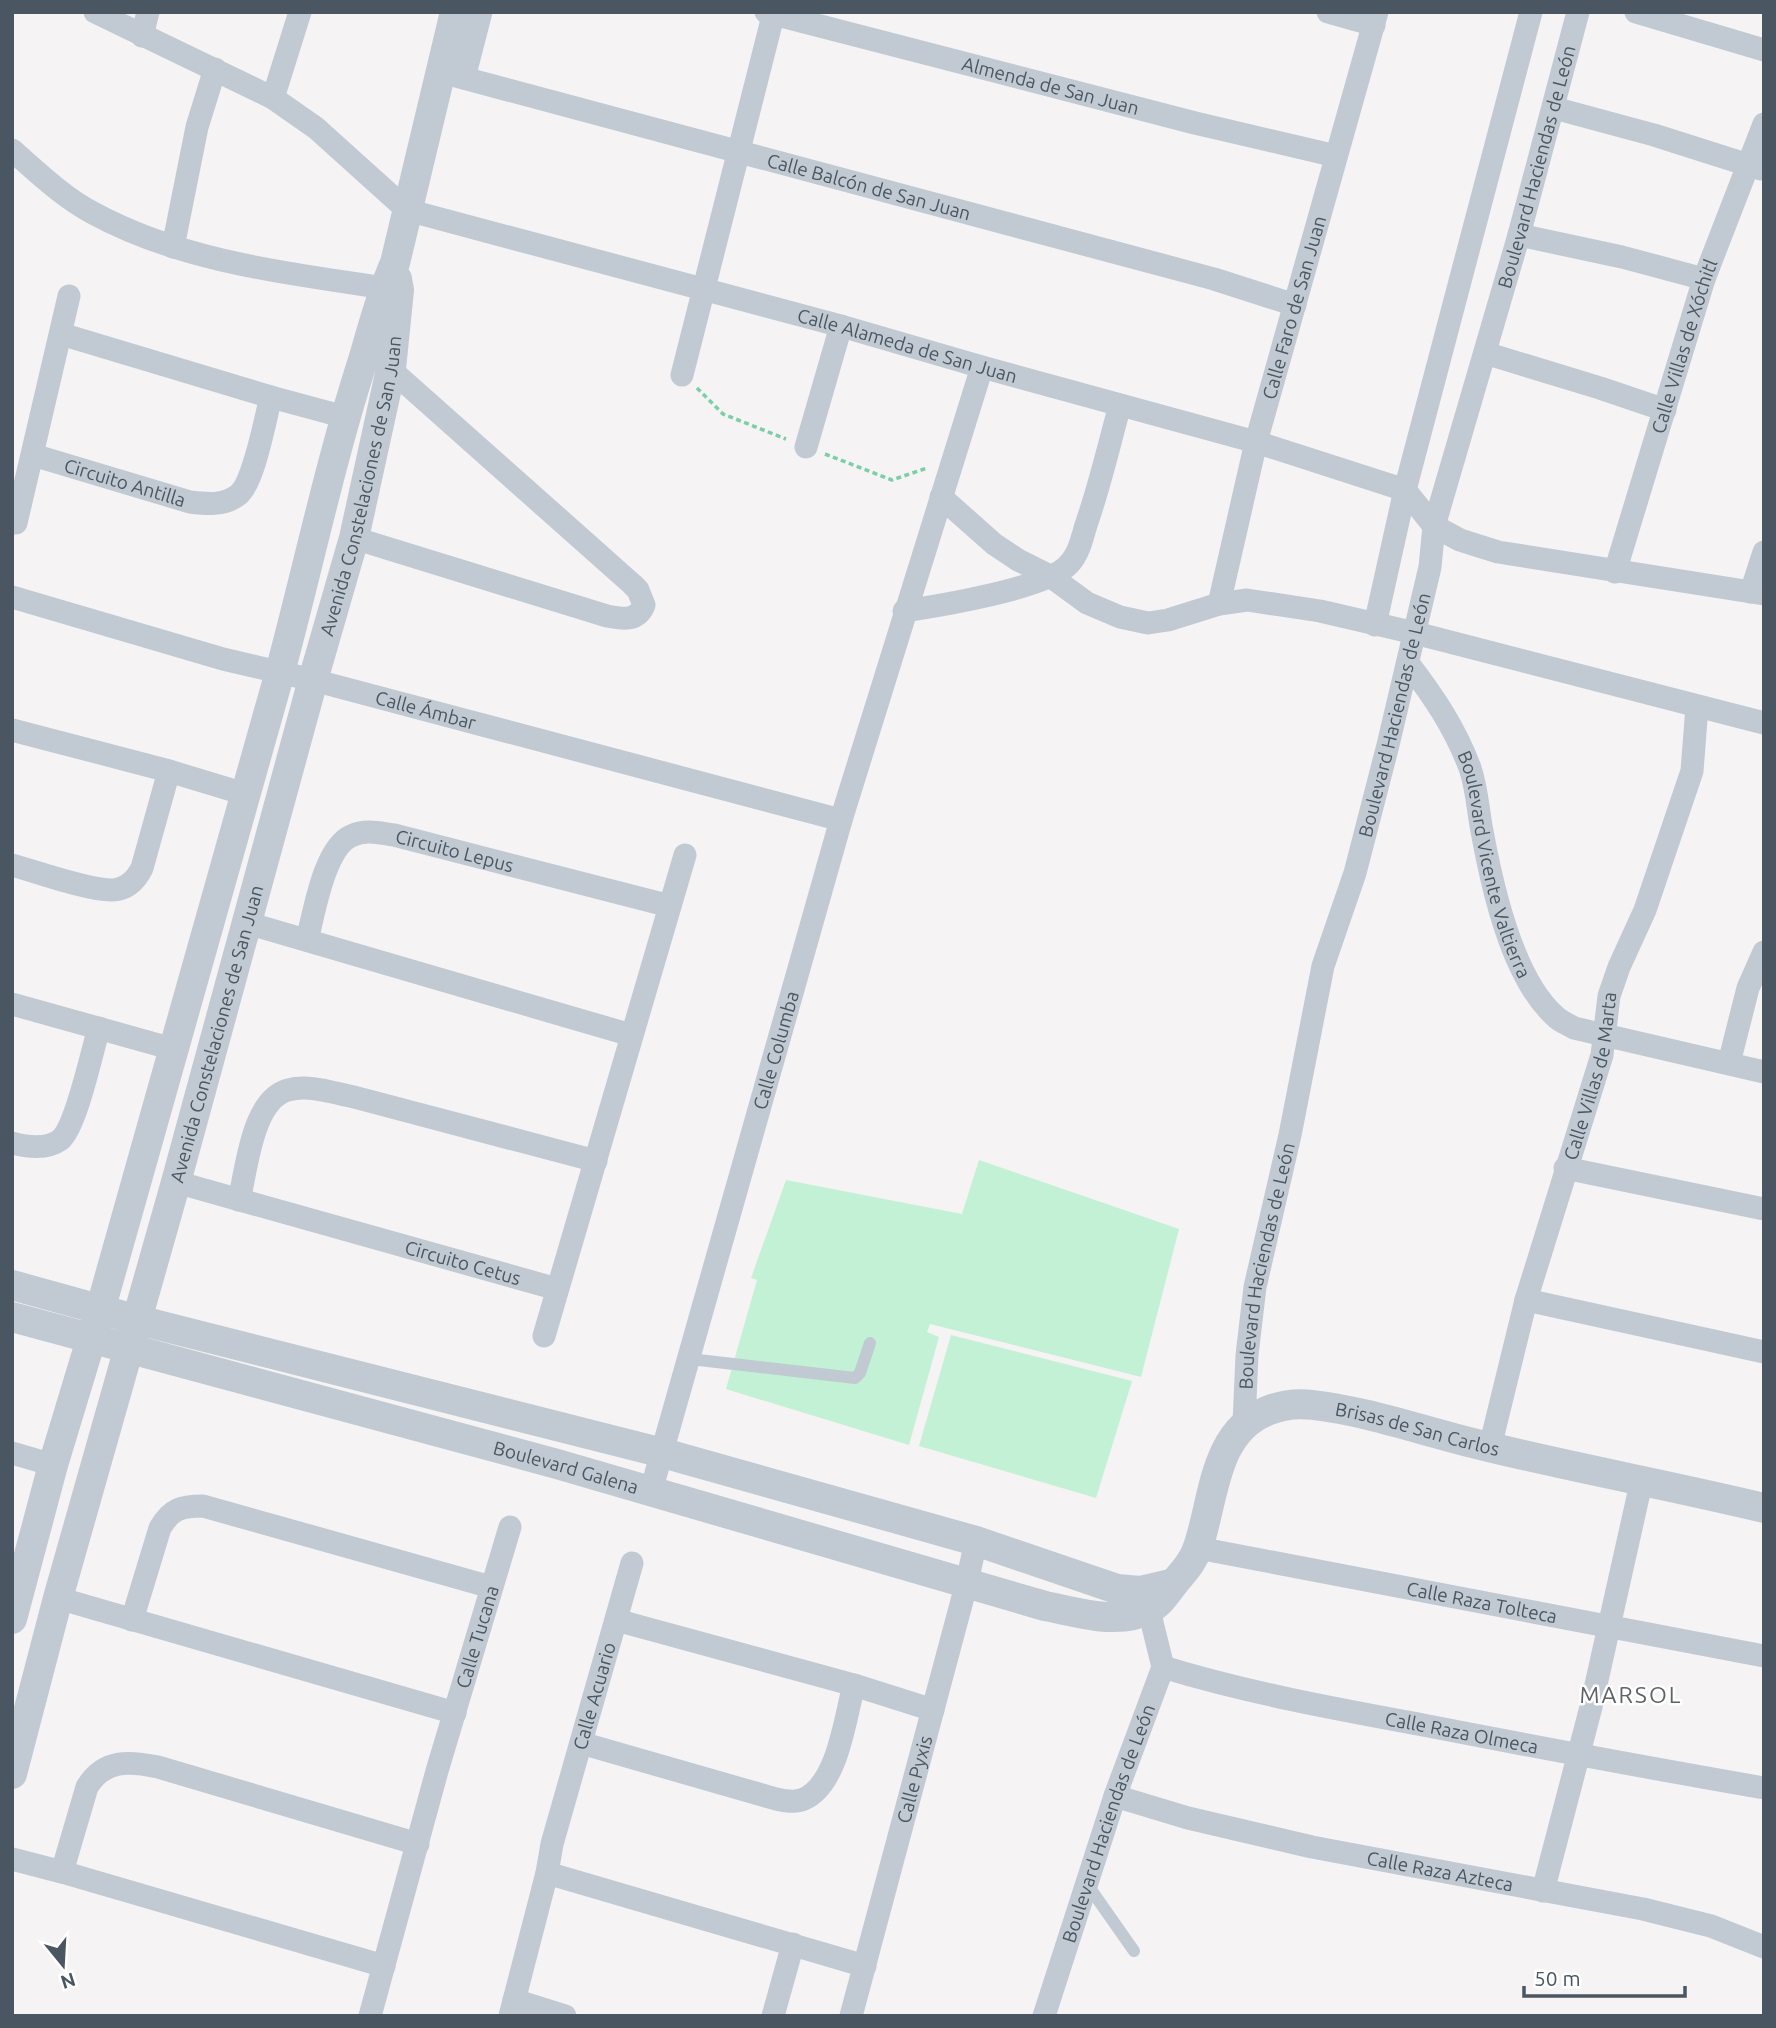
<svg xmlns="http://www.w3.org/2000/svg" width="1776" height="2028" font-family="Ubuntu,sans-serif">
  <rect width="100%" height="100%" fill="#f5f3f3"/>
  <path fill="#c3f1d5" d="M979 1160 1179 1229 1141 1377 930 1324 927 1332 939 1337 909 1445 726 1389 757 1280 751 1278 786 1180 962 1214Z
    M951 1335 1132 1381 1096 1498 919 1446Z"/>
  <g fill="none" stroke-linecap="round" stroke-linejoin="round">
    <path stroke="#7ad0a6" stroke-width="3.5" stroke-dasharray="5 3.5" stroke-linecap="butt" d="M697 388 723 414 786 439
      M825 454 892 480 927 468"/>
    <path stroke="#c1cad2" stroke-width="12" d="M690 1359 855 1378 860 1373 870 1343
      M1087 1884 1134 1951"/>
    <g stroke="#c1cad2" stroke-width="23">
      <path id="s1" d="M95 12 273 98 316 128 407 210 841 326 982 367 1256 442 1405 490 1434 526 1460 540 1498 552 1764 594"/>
      <path id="s2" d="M766 12 1195 123 1336 156"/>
      <path d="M1328 12 1374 25"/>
      <path d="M1636 12 1764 50"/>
      <path d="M142 36 148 12"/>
      <path id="s3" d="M441 72 1214 279 1295 305"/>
      <path d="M464 78 481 12"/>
      <path d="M273 98 300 12"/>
      <path d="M1554 108 1654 135 1761 169"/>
      <path d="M12 150C37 172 63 197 93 213 187 264 295 274 399 290"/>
      <path d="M1519 235 1622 257 1704 279"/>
      <path d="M173 247 197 127 215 69"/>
      <path d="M61 334 271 397 345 417"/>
      <path d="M1485 353 1600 388 1665 410"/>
      <path d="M682 375 774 12"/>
      <path d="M806 447 841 326"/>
      <path id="s4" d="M33 455 190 502C206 504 224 506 238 495 254 483 265 419 271 397"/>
      <path d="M941 497 994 544 1018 560 1050 576 1087 603 1120 617 1148 623 1168 620 1219 604 1247 600 1320 611 1415 633 1764 723"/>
      <path d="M16 523 69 296"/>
      <path d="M354 538 607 616C622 619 637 622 644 605L638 590 632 584 381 361"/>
      <path id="s5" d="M1615 572 1704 279 1764 124"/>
      <path d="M1751 592 1764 552"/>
      <path id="s6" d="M12 597 223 659 313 680 841 820"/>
      <path id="s7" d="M1219 604 1256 442 1377 12"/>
      <path d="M904 611C938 606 1049 588 1069 564 1079 554 1082 538 1086 525 1100 485 1109 445 1120 405"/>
      <path d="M1375 625 1405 490 1531 12"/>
      <path id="s8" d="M1408 663C1434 697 1455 728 1470 768 1477 788 1478 811 1482 831 1492 886 1512 979 1556 1017 1561 1022 1568 1024 1574 1028L1764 1072"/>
      <path d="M12 730 169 771 245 794"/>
      <path d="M12 865C37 872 90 891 113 890 127 889 136 880 142 868L169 771"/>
      <path d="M247 923 631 1035"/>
      <path id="s9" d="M307 940C314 914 324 848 351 836 366 829 379 833 394 835L670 906"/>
      <path d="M12 1004 173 1049"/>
      <path d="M1729 1063 1748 988 1764 952"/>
      <path d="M12 1143C27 1147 46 1150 60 1140 76 1128 92 1051 99 1028"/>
      <path d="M1565 1168 1764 1209"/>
      <path id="s10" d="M176 1182 557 1289"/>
      <path d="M239 1200C247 1168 252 1100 288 1090 309 1084 333 1093 354 1097L596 1161"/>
      <path d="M1526 1300 1764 1352"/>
      <path d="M544 1336 685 855"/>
      <path id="s11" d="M1244 1423 1247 1355 1255 1287 1290 1135 1323 966 1355 873 1388 745 1430 567 1434 526 1519 235 1578 12"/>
      <path id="s12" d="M1490 1447 1526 1300 1602 1055 1609 996 1619 967 1645 910 1692 771 1697 707"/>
      <path d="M12 1453 53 1465"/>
      <path id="s13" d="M651 1491 841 820 982 367"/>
      <path id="s14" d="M1198 1548 1764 1656"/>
      <path d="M58 1598 455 1713"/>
      <path d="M132 1620 160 1528C171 1509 181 1506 203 1506L491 1587"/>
      <path d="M616 1620 854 1685 933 1710"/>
      <path id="s15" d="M1163 1667C1248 1693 1336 1709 1423 1725 1536 1747 1650 1768 1764 1788"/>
      <path d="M581 1743 776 1799C785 1801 795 1803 804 1799 838 1784 845 1718 854 1685"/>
      <path id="s16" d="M1115 1796 1188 1818 1312 1847 1643 1909 1711 1926 1764 1947"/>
      <path d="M12 1859 62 1872 384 1966"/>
      <path d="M62 1872 87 1787C104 1759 129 1761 158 1767L418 1844"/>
      <path d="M547 1873 865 1966"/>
      <path d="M1543 1891 1591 1707 1642 1479"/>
      <path d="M514 2000 565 2016"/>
      <path id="s17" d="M370 2016 437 1771 510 1527"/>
      <path id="s18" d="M510 2016 547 1873 552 1844 632 1563"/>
      <path d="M773 2016 793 1944"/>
      <path id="s19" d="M851 2016 967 1582 976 1541"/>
      <path id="s20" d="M1044 2016 1115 1796 1163 1667 1145 1594"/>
    </g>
    <g stroke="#c1cad2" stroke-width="30">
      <path d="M12 1285 138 1320 663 1453 976 1541 1117 1589 1140 1591 1174 1583"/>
      <path id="s21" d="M12 1317 557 1464 1045 1606C1077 1612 1119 1626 1149 1609 1161 1603 1167 1592 1175 1582 1184 1571 1193 1562 1198 1547 1214 1501 1213 1432 1267 1411 1281 1405 1298 1403 1313 1405 1373 1412 1431 1434 1489 1447 1580 1469 1672 1486 1764 1508"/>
      <path d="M12 1619 53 1465 103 1300 280 672C308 568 330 462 363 360 373 327 381 294 395 263L455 12"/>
      <path id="s22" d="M12 1774 58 1598 176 1182 313 680 354 538 391 369 399 290 397 279"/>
    </g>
  </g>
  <g text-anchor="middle" stroke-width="5" stroke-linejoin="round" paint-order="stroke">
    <g font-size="19" fill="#4a5661" stroke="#fff">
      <text dy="7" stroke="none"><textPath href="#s2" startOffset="294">Almenda de San Juan</textPath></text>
      <text dy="7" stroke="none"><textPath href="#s11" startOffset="1293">Boulevard Haciendas de León</textPath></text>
      <text dy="7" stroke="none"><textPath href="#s3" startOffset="443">Calle Balcón de San Juan</textPath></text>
      <text dy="7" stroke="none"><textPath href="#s7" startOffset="306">Calle Faro de San Juan</textPath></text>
      <text dy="7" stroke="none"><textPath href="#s1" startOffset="891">Calle Alameda de San Juan</textPath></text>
      <text dy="7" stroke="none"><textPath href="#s5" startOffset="236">Calle Villas de Xóchitl</textPath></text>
      <text dy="7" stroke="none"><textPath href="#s4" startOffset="96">Circuito Antilla</textPath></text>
      <text dy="7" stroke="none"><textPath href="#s22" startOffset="1335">Avenida Constelaciones de San Juan</textPath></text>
      <text dy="7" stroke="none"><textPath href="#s6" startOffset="429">Calle Ámbar</textPath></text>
      <text dy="7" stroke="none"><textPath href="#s11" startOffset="726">Boulevard Haciendas de León</textPath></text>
      <text dy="7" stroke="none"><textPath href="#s9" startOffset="222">Circuito Lepus</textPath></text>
      <text dy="7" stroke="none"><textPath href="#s8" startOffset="222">Boulevard Vicente Valtierra</textPath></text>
      <text dy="7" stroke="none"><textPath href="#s22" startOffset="768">Avenida Constelaciones de San Juan</textPath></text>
      <text dy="7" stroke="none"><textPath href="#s13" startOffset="458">Calle Columba</textPath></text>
      <text dy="7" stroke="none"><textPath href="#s12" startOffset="385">Calle Villas de Marta</textPath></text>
      <text dy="7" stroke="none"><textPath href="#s10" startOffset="298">Circuito Cetus</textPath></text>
      <text dy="7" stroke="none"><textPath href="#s11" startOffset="159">Boulevard Haciendas de León</textPath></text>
      <text dy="7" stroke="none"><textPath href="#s21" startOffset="1572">Brisas de San Carlos</textPath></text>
      <text dy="7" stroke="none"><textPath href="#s21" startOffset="574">Boulevard Galena</textPath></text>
      <text dy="7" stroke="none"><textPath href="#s14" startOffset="289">Calle Raza Tolteca</textPath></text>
      <text dy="7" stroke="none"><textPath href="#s17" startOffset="394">Calle Tucana</textPath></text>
      <text dy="7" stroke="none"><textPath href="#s18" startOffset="331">Calle Acuario</textPath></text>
      <text dy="7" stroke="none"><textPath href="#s15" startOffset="306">Calle Raza Olmeca</textPath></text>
      <text dy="7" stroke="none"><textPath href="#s19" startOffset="245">Calle Pyxis</textPath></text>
      <text dy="7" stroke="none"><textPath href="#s20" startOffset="203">Boulevard Haciendas de León</textPath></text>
      <text dy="7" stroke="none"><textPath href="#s16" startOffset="334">Calle Raza Azteca</textPath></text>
    </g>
    <g font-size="23" letter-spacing="2" fill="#5f6368" stroke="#fff">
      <text x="1631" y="1703">MARSOL</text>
    </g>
  </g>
  <rect width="1776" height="2028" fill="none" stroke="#4a5661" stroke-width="28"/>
  <g transform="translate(63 1965) rotate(162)" stroke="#ffffff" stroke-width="5" paint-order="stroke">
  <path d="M0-5L12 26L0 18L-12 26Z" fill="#4a5661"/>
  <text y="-10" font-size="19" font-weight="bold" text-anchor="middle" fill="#4a5661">N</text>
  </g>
  <path d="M1524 1986v10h161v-10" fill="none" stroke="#4a5661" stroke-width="3.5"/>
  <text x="1534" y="1986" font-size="21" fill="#4a5661" stroke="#ffffff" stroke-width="5" paint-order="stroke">50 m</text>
</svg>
